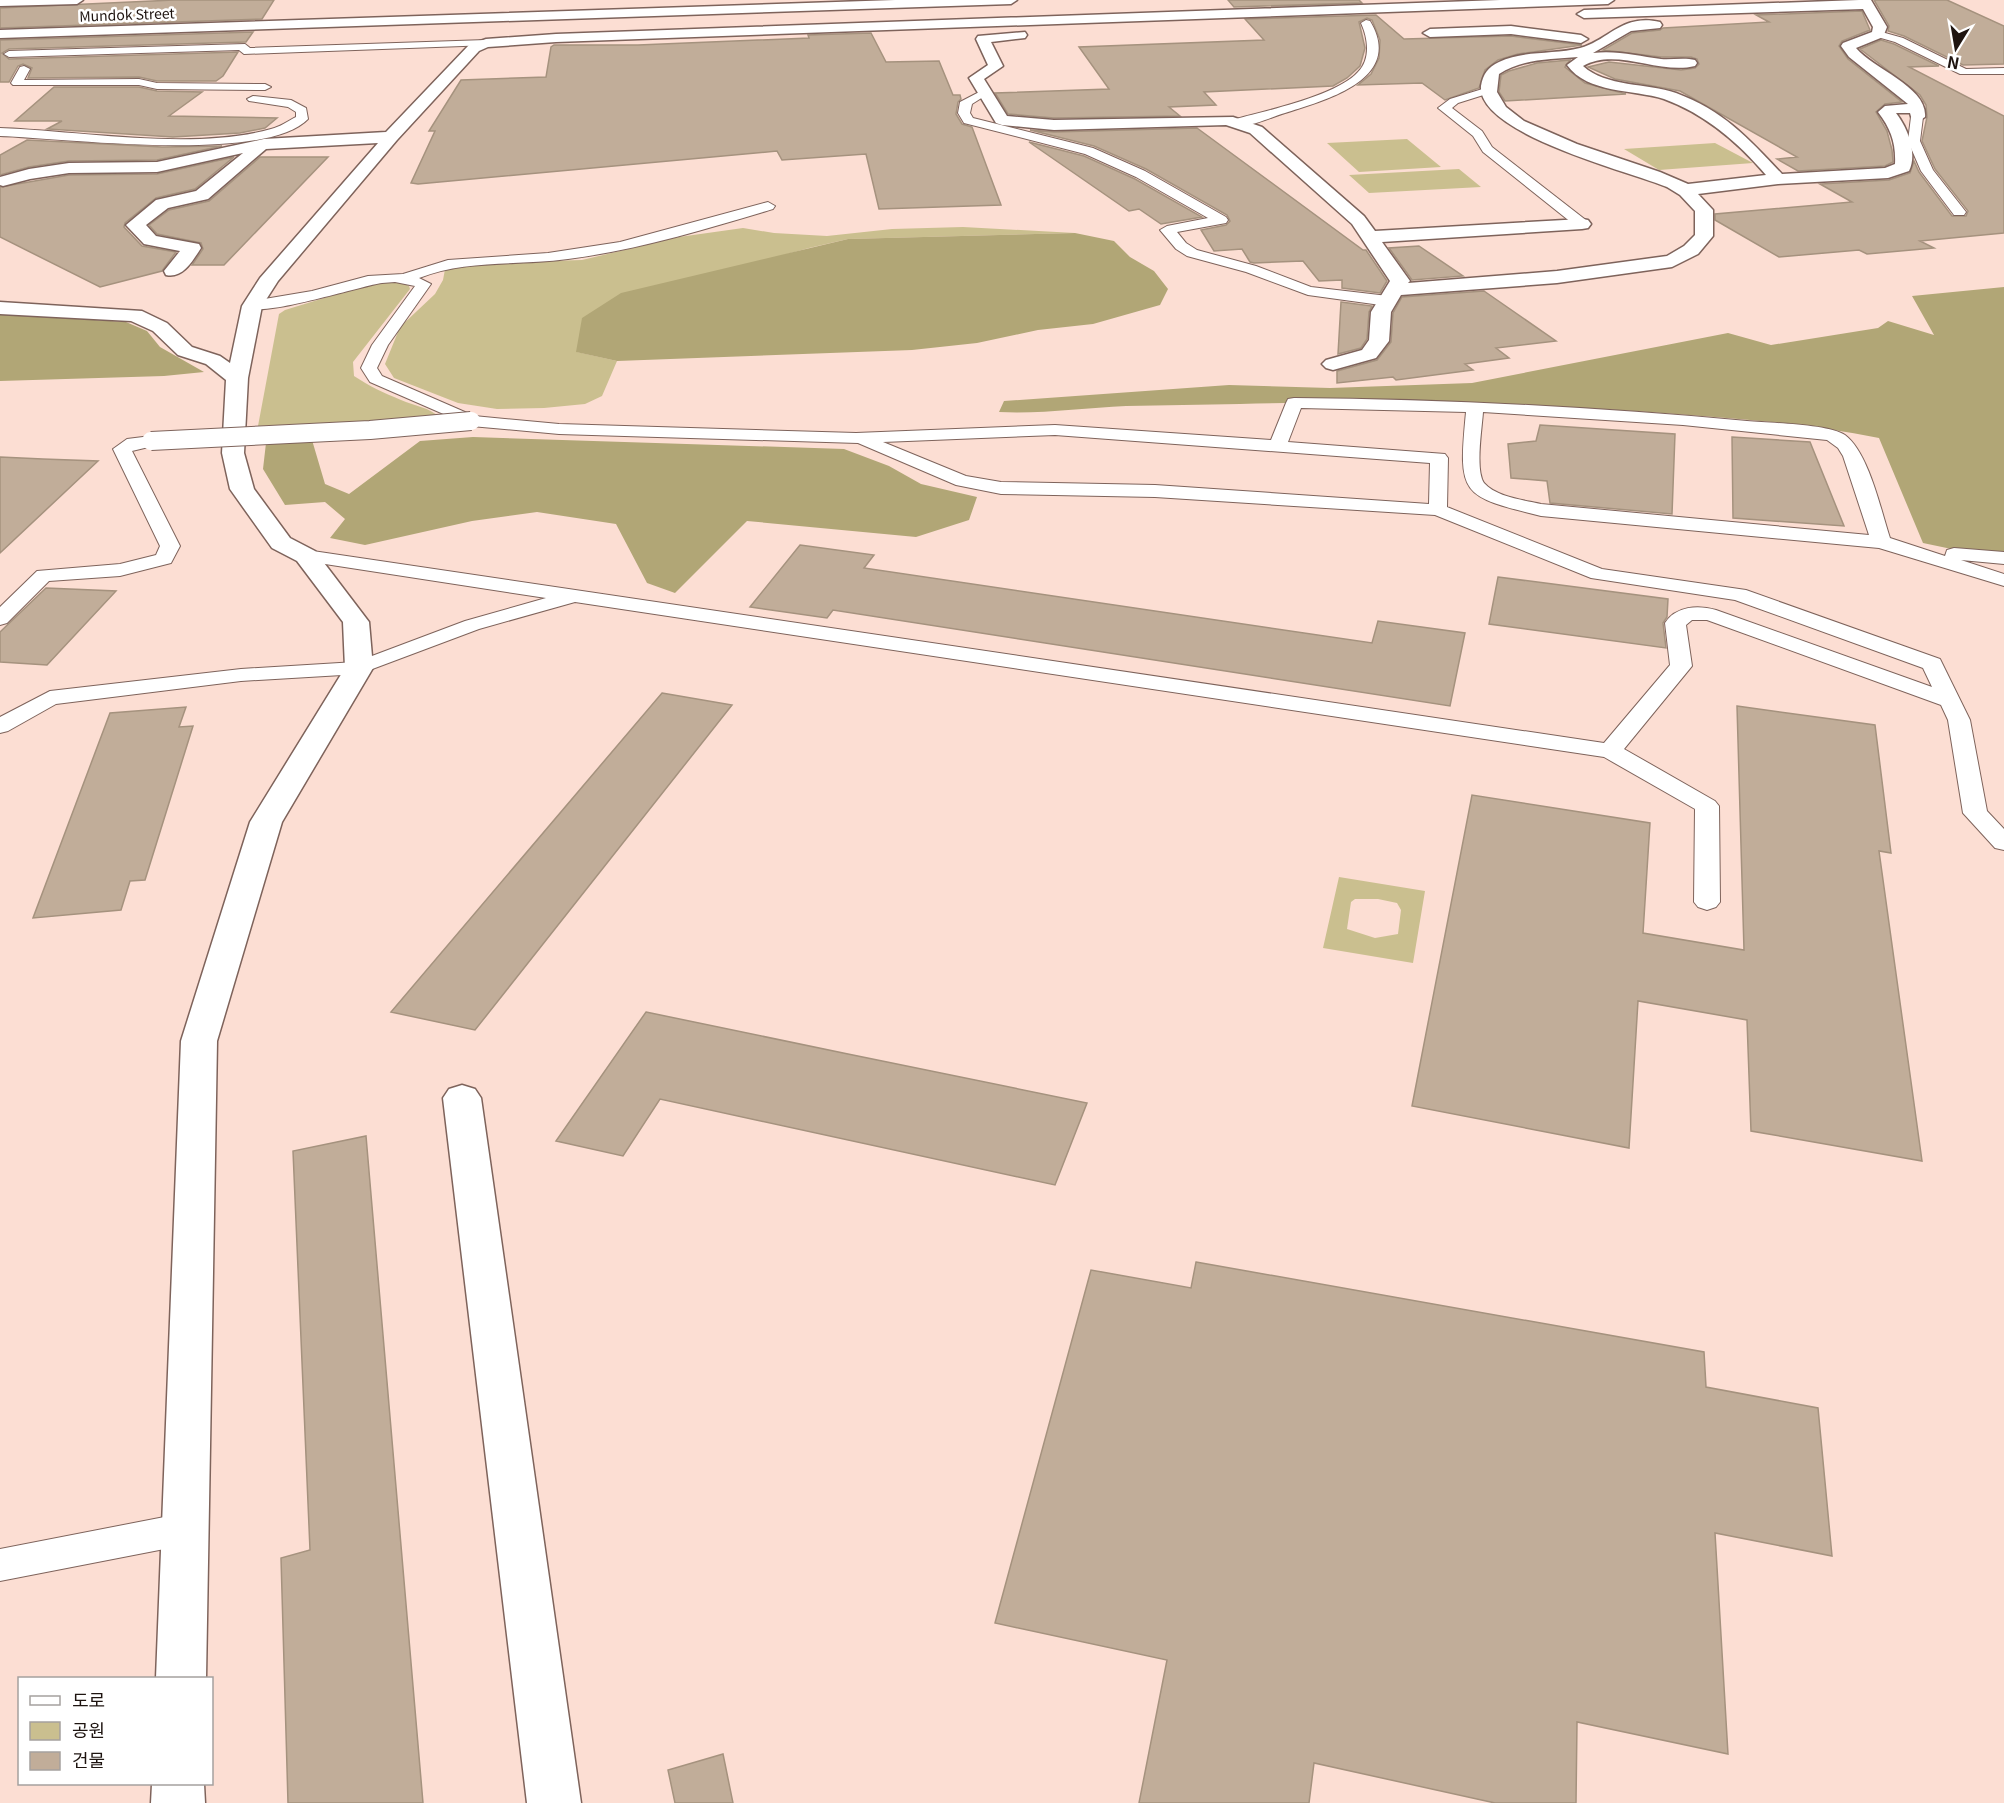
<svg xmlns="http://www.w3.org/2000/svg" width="2004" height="1803" font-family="Georgia,'Noto Sans KR',serif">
  <rect width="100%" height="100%" fill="#fcded3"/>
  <path fill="#cabf8f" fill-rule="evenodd" d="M1407 139 1441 167 1359 172 1327 143Z
    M1715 143 1753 163 1659 170 1624 149Z
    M1459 169 1481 187 1369 193 1349 175Z
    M963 227 1075 233 848 239 809 248 751 264 577 352 617 361 602 396 585 404 544 408 497 409 458 403 394 378 385 364 400 327 435 294 443 280 446 264 582 260 679 237 743 228 774 233 827 236 892 229Z
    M388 282H400L409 286 410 289 353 362 354 376C369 386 384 393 401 400 414 406 430 407 440 418L258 426 279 314 285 310 373 283Z
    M1339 877 1425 891 1413 963 1323 948ZM1355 899H1378L1397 903 1401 910 1398 934 1375 938 1347 929 1351 902Z"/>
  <path fill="#b1a676" d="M1075 233 1114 241 1130 257 1154 271 1168 289 1160 305 1093 324 1038 330 977 343 912 350 617 361 576 352 582 318 621 293 848 239Z
    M2004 287V560L1923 543 1879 438C1803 422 1726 418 1649 412 1513 403 1377 400 1240 404 1202 405 1164 405 1126 406 1084 408 1042 414 999 412L1004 401 1229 385 1330 388 1472 383 1728 333 1771 345 1878 328 1888 321 1934 335 1912 296Z
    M0 314 126 322 147 331 160 347 204 372 164 376 0 381Z
    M473 437 844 449 889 466 921 484 977 497 969 520 916 537 747 521 675 593 647 583 616 524 537 512 472 521 365 545 330 538 345 519 325 502 285 505 263 469 266 443 312 440 325 484 349 494 420 441Z"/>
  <path fill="#c1ad99" stroke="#a5927e" stroke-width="1.5" d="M174 0H274L262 19 0 28V8Z
    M1228 0H1359L1362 3 1234 7Z
    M1874 0H1947L2004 26V64L1963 65 1904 36 1888 31 1889 26Z
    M1862 11 1870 30 1842 41 1839 46 1848 59 1902 102 1885 104 1876 112 1887 131 1892 150 1893 162 1885 166 1798 171 1777 159 1797 157 1680 91 1615 79 1588 67 1609 62 1681 70 1695 68 1699 64 1697 59 1691 57H1661L1603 50 1632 33 1660 30 1663 28 1769 22 1756 15Z
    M1376 15 1404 39 1511 36 1582 45 1518 54 1498 60 1485 70 1479 88 1445 100 1422 83 1358 85 1371 74 1379 58 1380 40 1372 20 1367 18 1359 22 1365 48 1360 66 1347 78 1333 86 1204 92 1216 105 1169 107 1180 116 1054 118 1008 114 995 93 1109 89 1079 47 1264 40 1245 19Z
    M253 32 246 42 9 49 2 53 9 59 238 52 223 76 216 81H157L139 77 28 78 32 68 23 64 18 66 9 82H0V40Z
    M871 33 886 62 939 61 953 95H960L961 99 958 102 956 114 962 124 972 127 1001 205 879 209 866 154 782 160 777 151 418 184 411 183 435 131H429L461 80 546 77 551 47 554 45H638L809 38 808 35Z
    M1881 40 1894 44 1939 66 1909 67 2004 116V233L1920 241 1934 248 1867 254 1859 250 1779 257 1715 220V214L1852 202 1820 184 1889 180 1910 173 1914 161 1919 172 1952 216H1966L1968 211 1935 169 1922 141 1927 117 1926 105 1920 95 1860 49Z
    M1570 60 1565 67 1585 83 1626 94 1505 101 1499 92 1501 75 1509 71 1537 63Z
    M54 87H139L157 91 202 92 169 116 277 118 265 128 240 133 173 137 47 129 62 121H15Z
    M1197 128 1363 250H1366L1387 281 1380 293 1342 288V280L1319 281 1303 261 1254 263 1250 262 1242 249 1214 251 1201 230 1226 225 1230 221 1227 215 1146 169 1094 146 1030 130 1054 132Z
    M27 140 162 147 222 146 157 160 69 161 29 167 0 175V155Z
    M1029 142 1084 156 1135 179 1202 217 1161 224 1139 209 1129 211Z
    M234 157 195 189 156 198 125 223 124 227 142 246 176 252 162 271 100 287 0 237V187L69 175 157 174Z
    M260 157H328L224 265H192L203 249 201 243 157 234 149 225 169 210 209 201Z
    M1419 246 1463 276 1412 280 1389 248Z
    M1484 291 1556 341 1496 348 1509 358 1465 364 1473 370 1396 380 1393 377 1337 383V371L1377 360 1391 342 1393 313 1402 297Z
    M1341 302 1372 306 1369 312 1367 339 1361 348 1338 354Z
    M1540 425 1675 434 1672 514 1550 503 1547 481 1511 478 1508 444 1536 441Z
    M1732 437 1810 442 1844 526 1733 518Z
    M0 457 43 459 98 461 0 553Z
    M800 545 874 555 864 568 1372 643 1378 621 1465 633 1450 706 833 610 827 618 750 607Z
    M1498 577 1668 599 1667 617 1663 623 1666 648 1489 624Z
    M46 588 116 591 47 665 0 662V632Z
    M662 693 732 705 475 1030 391 1012Z
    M1737 706 1875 725 1891 853 1879 851 1922 1161 1751 1131 1747 1020 1638 1001 1629 1148 1412 1106 1472 795 1650 823 1643 933 1744 950Z
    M186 707 179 727 193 726 145 880 130 881 121 910 33 918 110 713Z
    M646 1012 848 1054 1087 1103 1055 1185 660 1099 623 1156 556 1141Z
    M366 1136 423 1803H288L281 1558 310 1550 293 1151Z
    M1196 1262 1704 1352 1706 1387 1818 1408 1832 1556 1715 1533 1728 1754 1577 1722 1576 1803H1495L1314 1763 1309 1803H1139L1167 1660 995 1623 1091 1270 1191 1288Z
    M723 1754 733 1803H675L668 1770Z"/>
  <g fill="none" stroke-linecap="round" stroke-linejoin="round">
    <g stroke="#7e635b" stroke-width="2">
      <path id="service" d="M1366 20 1370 21C1405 79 1326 100 1285 113 1271 117 1250 128 1236 125V119C1266 111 1338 95 1358 72 1371 59 1368 38 1361 23Z
        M1878 31 1903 38 1966 69 2004 68V74H1960L1895 42 1874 36V32Z
        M486 40 490 41V45L244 54 239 50 9 57 4 54 9 51 245 44 250 48Z
        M24 66 30 69 24 80 139 79 157 83 265 84 271 87 265 90 157 89 139 85H13L11 83 20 67Z
        M1489 87 1495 90 1493 92 1458 103 1452 108 1482 131 1492 147 1587 221 1589 224 1587 227H1577L1483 152 1473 136 1438 108 1450 99Z
        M985 89 991 92 972 104 970 113 973 118 1093 148 1145 171 1226 217 1228 220 1226 223 1177 232 1186 243 1197 250 1256 266 1311 287 1388 296 1396 301 1388 306 1308 295 1246 272 1187 256 1176 249 1160 230 1167 226 1208 218 1136 177 1085 154 964 123 958 113 960 102Z
        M253 96 291 100 306 108 308 119C265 164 64 138 0 136V128C82 131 193 151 271 129 280 127 288 121 296 117V112L288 107 249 101 247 99Z
        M1917 113 1923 117 1920 141 1933 170 1966 212 1964 215H1954L1921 171 1908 141 1911 117Z
        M768 202 775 206 773 209C706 229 638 250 568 259 518 266 467 259 419 278L431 284 388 345 377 368 382 376 474 416 559 424 856 433 1055 425 1271 440 1286 403 1288 399 1294 398C1445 399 1596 407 1747 421 1769 423 1829 424 1845 435 1869 453 1881 511 1890 538L1945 556 1947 550 1954 548 2004 552V564L1961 560 2004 574V586L1879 548 1541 516C1460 496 1458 495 1466 412L1301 408 1288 442 1445 454 1448 458 1447 507 1602 569 1746 590 1940 659 1970 720 1987 811 2004 829V850L1995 848 1963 813 1948 720 1941 705 1707 620H1692L1686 625 1692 666 1624 749 1715 801 1719 806 1720 902 1716 907 1707 910 1698 907 1694 902 1695 809 1604 757 575 602 479 629 359 674 241 681 56 704 8 731 0 733V717L50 691 241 669 356 662 465 621 546 598 299 560 296 556 299 552 306 550 1604 743 1670 665 1665 623C1676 606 1698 605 1716 610L1932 687 1923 668 1735 600 1591 578 1435 515 1155 497 1001 494 956 485 858 443 559 434 471 426 370 382 361 368 372 345 415 286 395 282 382 283C360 286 256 320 244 306L252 301 312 291 368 276 403 274 448 260 548 253 620 242ZM1483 412 1683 425 1827 440 1838 448 1843 456 1869 535 1541 504C1524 500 1496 497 1484 483 1475 470 1482 428 1483 412ZM1055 435 1430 463 1429 504 1155 485 1001 482 966 476 883 442Z
        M151 436 157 437 160 441 157 445 132 451 180 546 171 563 120 576 49 581 7 623 0 625V607L37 571 120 564 156 555 160 546 113 449 127 439Z
        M185 1513 198 1518 203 1529 198 1540 185 1545 0 1581V1549Z"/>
    </g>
    <g stroke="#7e635b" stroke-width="3">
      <path id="minor" d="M0 0H83L77 4 0 6Z
        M1500 0H1614L1608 4 556 42 488 47 479 51 397 140 278 281 262 306 248 378 244 453 254 489 290 538 315 551 369 622 373 668 282 822 217 1041 206 1678H156L181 1041 250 822 345 668 343 622 297 561 272 548 230 489 222 453 226 380 206 364 178 355 153 331 131 321 0 314V302L142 311 167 323 192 347 220 356 230 363 242 306 260 278 378 143 266 149 208 199 168 208 146 225 156 236 199 244 201 248C193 260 183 279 166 275L164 271 180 251 144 244 126 225 156 200 196 191 243 153 157 172 69 173 30 179 3 186 0 185V177L29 169 69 163 157 162 264 139 386 132 469 45 486 39 556 34Z
        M1859 0H1871L1887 27 1883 37 1856 48C1873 69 1928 87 1925 117L1917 122 1912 120 1910 113H1896C1907 127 1918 153 1909 171L1888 178 1778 184 1698 194 1713 210V236L1698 254 1672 267 1557 283 1401 295 1391 312 1389 341 1376 358 1333 370 1326 368 1322 364 1326 360 1362 350 1369 340 1371 312 1390 281 1352 224 1250 133 1226 125 1054 130 1002 125 996 123 969 78 988 65 976 39 978 36 1025 32 1027 35 1025 38 991 42 1003 66 984 79 1007 116 1054 120 1233 117 1262 127 1364 216 1375 231 1582 219 1588 220 1591 224 1588 228 1582 229 1382 242 1410 281 1408 283 1557 271 1667 256 1684 246 1695 235V211L1680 195 1667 187C1631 172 1477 134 1481 86 1483 74 1488 67 1499 62 1524 50 1553 55 1580 48 1608 41 1622 13 1660 22L1662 25 1660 28 1631 31 1593 53C1616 50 1638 56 1661 59 1672 60 1684 57 1695 60L1697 63 1695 66C1659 75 1616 47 1583 66 1606 87 1647 83 1676 93 1724 111 1748 138 1782 174L1885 168 1895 164C1896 143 1891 129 1878 112L1885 106 1908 104 1849 57 1841 46 1843 43 1872 32 1873 27 1863 9 1584 18 1577 14 1584 10ZM1578 57 1567 65C1588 94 1633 89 1664 99 1705 114 1738 142 1766 175L1688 184 1660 172 1577 144 1524 121 1506 107 1497 92 1499 74C1522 59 1551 59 1578 57Z
        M1511 26 1581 35 1588 39 1581 43 1511 34 1430 37 1423 33 1430 29Z
        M462 1085 475 1089 481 1098 581 1803H527L443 1098 449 1089Z
        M152 1784H204L205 1803H151Z"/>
    </g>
    <g stroke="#7e635b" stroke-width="3">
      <path id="secondary" d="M895 0H1017L1011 4 0 38V30Z"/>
    </g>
    <use href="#service" fill="#fff" fill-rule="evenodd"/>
    <use href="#minor" fill="#fff" fill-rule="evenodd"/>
    <use href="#secondary" fill="#fff" fill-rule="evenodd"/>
    <g stroke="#7e635b" stroke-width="20" stroke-linecap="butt">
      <path id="service-bridge" d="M151 441 370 430 471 421"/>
    </g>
    <use href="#service-bridge" stroke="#fff" stroke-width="18"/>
  </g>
  <g text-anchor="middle" stroke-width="5" stroke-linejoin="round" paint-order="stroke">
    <g font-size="14" fill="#1e1410" stroke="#fff">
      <text transform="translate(127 15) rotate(-2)" y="5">Mundok Street</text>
    </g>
  </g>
  <rect x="18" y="1677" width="195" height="108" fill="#ffffff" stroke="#a5a19f" stroke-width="1.5"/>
  <rect x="30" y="1696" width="30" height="9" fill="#ffffff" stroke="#a5a19f" stroke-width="1.5"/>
  <text x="72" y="1707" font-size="18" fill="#1e1410">도로</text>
  <rect x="30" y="1722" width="30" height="18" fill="#cabf8f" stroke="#a5a19f" stroke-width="1.5"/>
  <text x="72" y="1737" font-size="18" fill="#1e1410">공원</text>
  <rect x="30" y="1752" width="30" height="18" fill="#c1ad99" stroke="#a5a19f" stroke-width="1.5"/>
  <text x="72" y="1767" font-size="18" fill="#1e1410">건물</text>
  <g transform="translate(1956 48) rotate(191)" stroke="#ffffff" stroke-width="4.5" paint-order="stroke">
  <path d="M0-4.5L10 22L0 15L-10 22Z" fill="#1e1410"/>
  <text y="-9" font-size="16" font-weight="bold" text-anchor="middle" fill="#1e1410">N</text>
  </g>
</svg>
